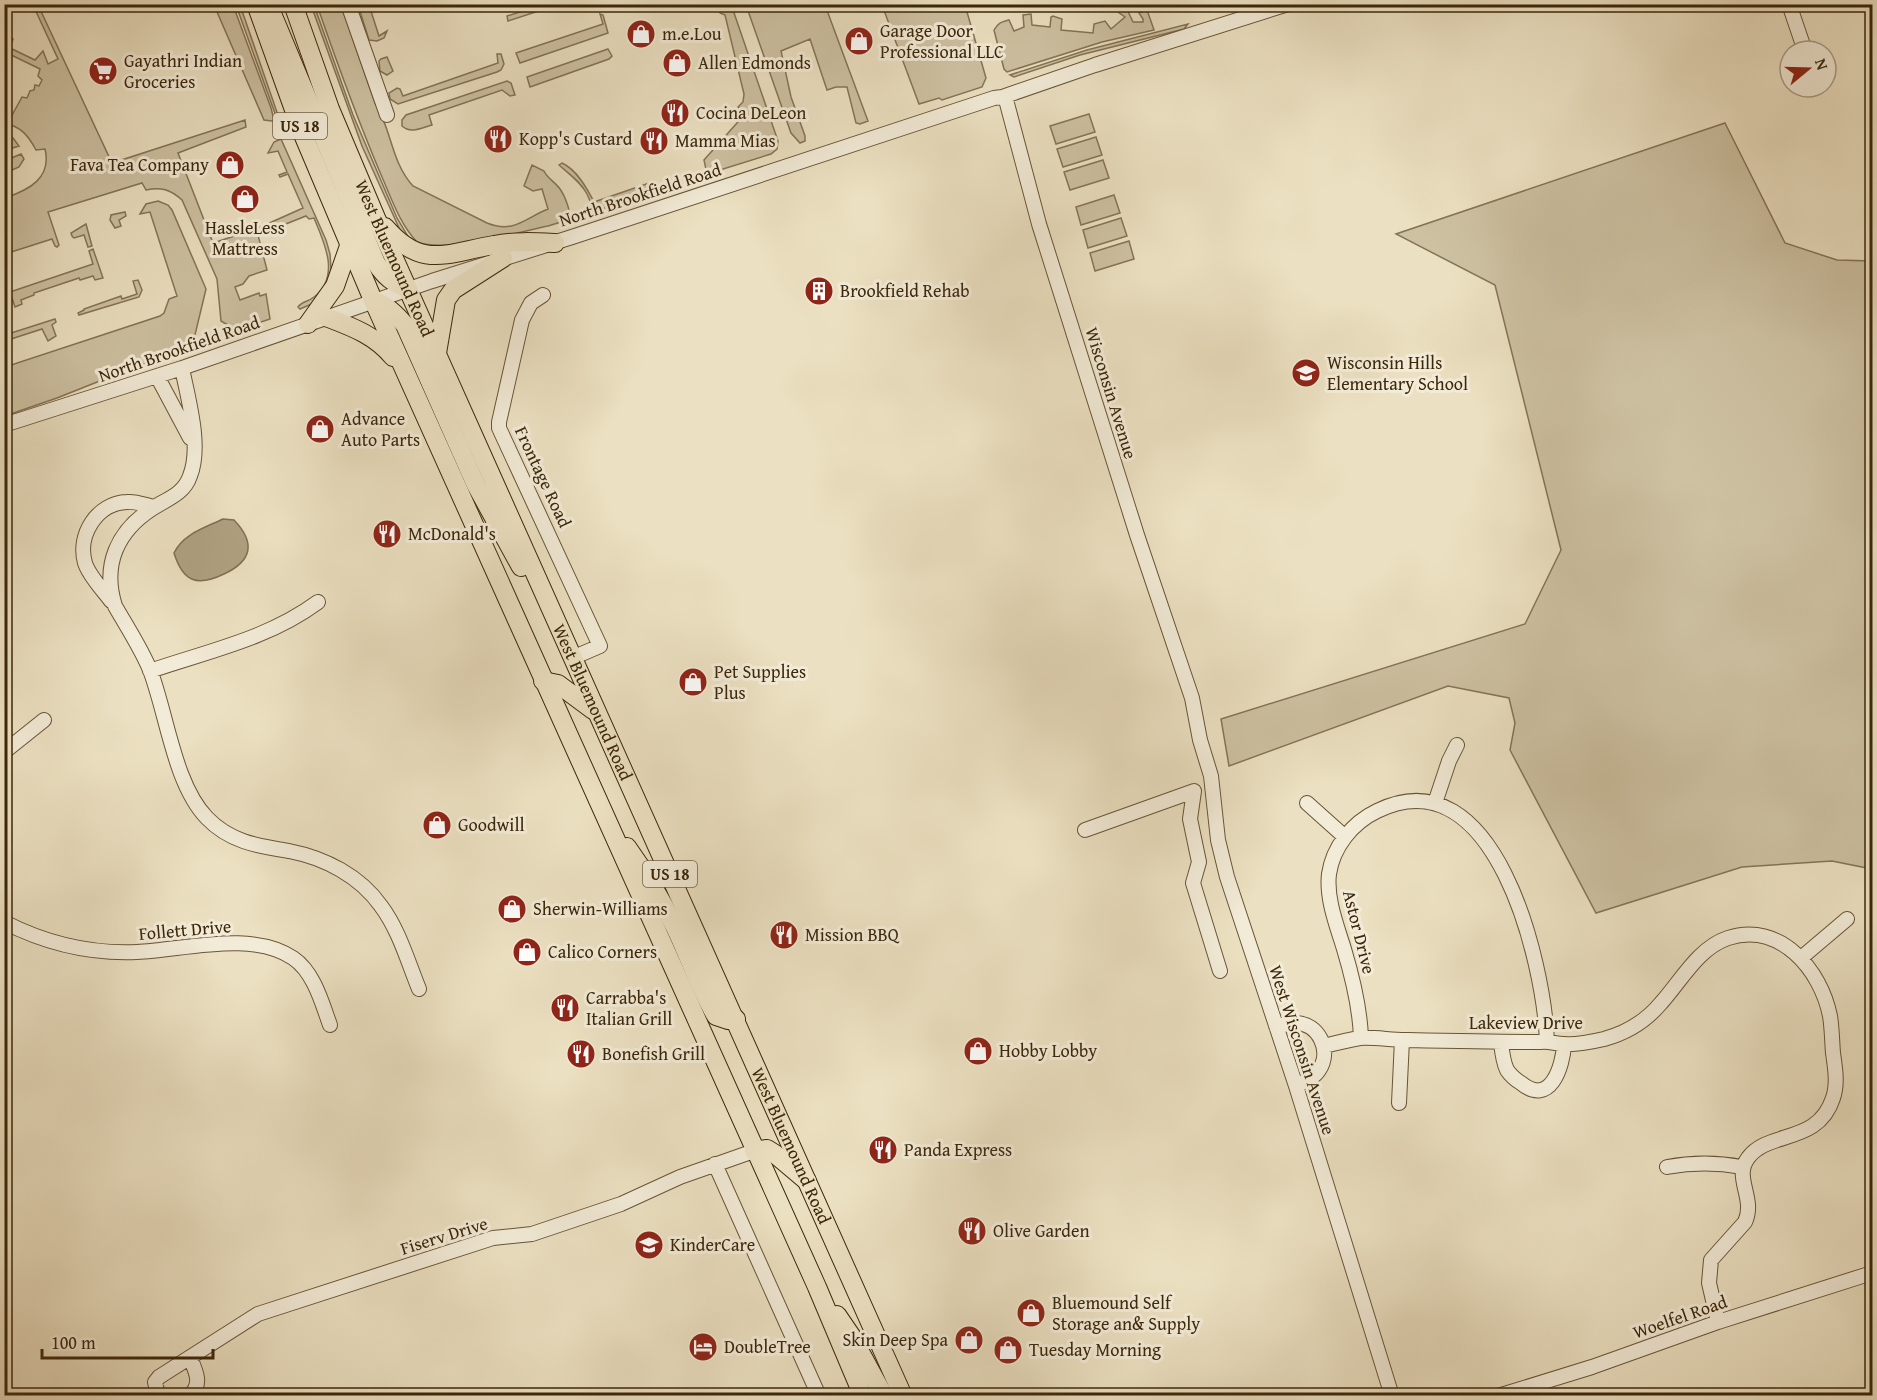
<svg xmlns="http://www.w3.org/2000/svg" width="1877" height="1400" font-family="'Gentium Book Plus',serif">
  <rect width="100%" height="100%" fill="#ebe0c1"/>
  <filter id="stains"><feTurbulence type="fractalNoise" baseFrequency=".00333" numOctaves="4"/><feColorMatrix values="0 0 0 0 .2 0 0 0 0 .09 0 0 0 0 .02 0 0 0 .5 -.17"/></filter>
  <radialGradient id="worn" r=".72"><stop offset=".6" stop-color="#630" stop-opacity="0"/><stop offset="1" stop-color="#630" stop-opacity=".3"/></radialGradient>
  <path fill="#cdc1a2" stroke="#847456" stroke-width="1.5" d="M33 5H38L112 163 245 120 246 127 178 153 213 243 256 229 303 208 288 174 280 177 279 175 287 172 278 151 268 153 274 142 281 139 326 240 330 254 331 269 328 283 314 303 300 309 298 307C302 301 308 302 314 297 341 276 324 242 314 218L309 219 306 216 258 235 267 270 249 276 243 284 235 287 240 300 259 293 260 296 266 294 270 319 236 330 221 321 217 279 182 200C170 189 161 187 146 190L142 183 48 212 59 245 57 247 55 246 52 239 5 254V198C29 190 52 178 45 149L36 150C28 135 21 127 5 123V114L11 117 22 97 27 98 30 91 34 90 35 85 39 86 42 80 38 76 40 69 5 52 4 23 7 18 11 21 5 32 13 39 10 48 35 60 43 51 48 64 58 59Z
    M214 5H233L271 108 274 120 272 121 264 120Z
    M236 5H240L279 118 277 119Z
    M311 5H314L353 115 397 218 410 240 434 251 404 239 362 146Z
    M317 5H341L375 103C392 130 391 162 413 186L487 223C514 234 525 218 548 209L542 189 533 191 524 186 532 165 544 171C547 178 555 182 560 189 565 196 570 210 570 217L561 222 548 226C514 233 449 253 417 242 400 224 392 200 382 177 358 121 337 63 317 5Z
    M358 5H369L379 36 387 31 384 38 377 41 369 40Z
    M542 5H557L508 21 507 16Z
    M720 5H729L732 7 778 141 777 149 771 154 707 174 704 160 745 114 738 107 743 102 744 94 725 15 720 13 718 8Z
    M746 5H825L868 121 860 124 856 123 847 87H836L827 90 810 39 781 51 791 97 805 136V141L800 143 791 133Z
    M882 5H965L986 78 982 87 942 100 939 98 919 104Z
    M1116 5H1125L1133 22H1143V19L1139 13 1147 10 1154 30 1102 42 1007 72 1004 69 994 30C998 23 1001 22 1009 20L1014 31 1024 27 1023 15 1031 14 1032 25 1050 27 1051 17 1053 16 1062 19 1061 30 1093 33 1094 24 1105 21 1111 29 1125 17 1118 12Z
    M600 14 603 15 608 33 520 63 516 53 603 24Z
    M1188 24 1184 29 1080 55 1014 77 1010 75 1087 50Z
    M608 49 612 56 609 59 530 87 527 77Z
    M497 54H501L504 64 501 70 497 72 398 104 390 99 389 93 397 88 400 89 403 96 498 63Z
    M387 57 393 71 387 75 380 71 379 61 381 59Z
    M507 81 511 83 515 95 510 96 502 90 429 115 432 125C421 128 411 134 402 126V120L406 115Z
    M1089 114 1095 132 1056 144 1050 126Z
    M1725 123 1785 243 1837 260 1872 261V869L1832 861 1742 867 1596 913 1510 750 1515 723 1509 698 1448 686 1229 766 1221 719 1525 624 1561 550 1495 285 1396 234Z
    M5 135 13 138 19 146 6 150Z
    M1096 137 1102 155 1063 167 1057 149Z
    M21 154 24 159 19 167 5 173V169L11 167 9 159Z
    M1103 160 1109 178 1070 190 1064 172Z
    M562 163C577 170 587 188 594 202L652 182 666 188 596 211C591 206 590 200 587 194 581 182 569 174 559 165Z
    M1114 195 1120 213 1081 225 1076 207Z
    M158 201 168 205 172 210 206 289 194 339 189 347 182 351 140 365 57 398 5 416V367L160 316 164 313 169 299 177 296 150 212 140 214 146 204Z
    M125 212 126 216 119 220 121 226 115 228 110 220 111 215Z
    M1121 218 1127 236 1088 248 1083 230Z
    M86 224 92 246 88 247 84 235 74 238 72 236 71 233Z
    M1129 241 1134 259 1095 271 1090 253Z
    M93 249 103 278 95 280 93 276 80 280 79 278 34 293V295L21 300 22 304 15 307 10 292 93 264 89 251Z
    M138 280 142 290 139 297 79 315 78 313 84 310V309L121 296 122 299 137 294 133 281Z
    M55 319 56 322 52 325 56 336 48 341 42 329 5 341V337L11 335V333Z"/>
  <path fill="#afa182" stroke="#817052" stroke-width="1.5" d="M223 519 234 520C256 543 252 561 224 574 197 587 183 582 174 553 183 534 204 528 223 519Z"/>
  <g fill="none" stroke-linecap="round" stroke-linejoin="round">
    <g stroke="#675537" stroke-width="16">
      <path id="minor" d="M348 4 387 115
        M1789 4 1805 51
        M1005 96 1039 224 1137 535 1192 698 1200 740 1211 776 1218 840 1227 877 1296 1086 1392 1396
        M543 295 531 303 522 320 499 422V428L600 646 572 658
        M182 368C188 399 202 446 190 476 184 494 167 499 153 508 117 531 102 565 115 606 127 627 141 648 150 670 167 714 174 784 207 818 230 842 258 846 289 851 325 858 360 876 381 906 399 930 408 962 419 989
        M157 376 190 438
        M4 425 182 368 432 281 572 237 994 98 1002 97 1095 65 1288 4
        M111 601C103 590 89 576 85 563 77 535 97 503 127 502 136 501 145 505 154 507
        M150 671C208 651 268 639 318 602
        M4 752 44 720
        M1307 803 1345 837
        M1435 803 1449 761 1457 745
        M1085 830 1194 791 1190 819 1199 862 1193 883 1220 971
        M4 922C45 943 91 954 137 952 184 950 252 930 293 958 314 972 322 1003 330 1025
        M1801 958 1847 919
        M1276 1026C1282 1025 1289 1024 1295 1023 1319 1023 1332 1051 1319 1070 1314 1078 1304 1082 1296 1086
        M1361 1038C1360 1007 1353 979 1344 949 1337 926 1326 899 1329 874 1333 847 1352 823 1377 811 1495 753 1544 962 1547 1042
        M1501 1042C1502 1052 1503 1062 1507 1070 1511 1076 1516 1080 1521 1083 1550 1107 1563 1067 1564 1044
        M1324 1046C1336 1043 1348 1040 1360 1038 1375 1037 1390 1040 1405 1040 1451 1041 1496 1042 1541 1042 1549 1041 1556 1044 1564 1044 1577 1045 1591 1042 1604 1039 1626 1033 1646 1021 1661 1003 1681 981 1698 948 1728 938 1780 921 1821 970 1830 1016 1832 1028 1832 1041 1833 1053 1835 1067 1838 1084 1833 1098 1818 1145 1768 1130 1748 1158 1733 1178 1756 1198 1745 1222L1711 1260 1709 1283 1718 1322
        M1399 1103 1402 1040
        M715 1164 819 1396
        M1667 1167C1693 1162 1716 1162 1742 1167
        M158 1396 155 1382 159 1377 258 1314 493 1238 532 1234 621 1204 680 1177 754 1151
        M189 1396C203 1385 196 1371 190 1358
        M1498 1396 1592 1367 1718 1322 1872 1273"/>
    </g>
    <g stroke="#3b2709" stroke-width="20">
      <g id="major">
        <path d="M256 4 302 132 373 300 817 1287 863 1396"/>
        <path d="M268 4 376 263C385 277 393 283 408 289"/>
        <path id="s1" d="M293 4 330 109 376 218 903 1396"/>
        <path d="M385 227C422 270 446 253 494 245 515 241 534 242 555 243"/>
        <path d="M373 300C387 306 395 313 405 325L476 485 521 567"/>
        <path d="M326 317C352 327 375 335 393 357"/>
        <path d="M308 324 335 286 349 246"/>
        <path d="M437 353 446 300 453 290 503 258"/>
        <path d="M543 681 558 684 593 710"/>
        <path d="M627 847C645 872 661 899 675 927 689 956 699 987 716 1016L728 1020 736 1019"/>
        <path d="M754 1151 767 1149 775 1154 807 1181"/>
        <path d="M837 1315 852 1337 884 1396"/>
      </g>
    </g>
    <use href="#minor" stroke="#f2ebd7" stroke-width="14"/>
    <use href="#major" stroke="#ebe0c1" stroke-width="18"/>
  </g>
  <defs>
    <g id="shop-disc" transform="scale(1.5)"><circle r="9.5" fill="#8f2418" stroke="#f2ebd7"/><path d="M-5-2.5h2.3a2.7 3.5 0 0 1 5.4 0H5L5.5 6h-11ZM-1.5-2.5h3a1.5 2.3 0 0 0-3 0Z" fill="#fff"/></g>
    <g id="supermarket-disc" transform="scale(1.5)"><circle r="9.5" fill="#8f2418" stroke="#f2ebd7"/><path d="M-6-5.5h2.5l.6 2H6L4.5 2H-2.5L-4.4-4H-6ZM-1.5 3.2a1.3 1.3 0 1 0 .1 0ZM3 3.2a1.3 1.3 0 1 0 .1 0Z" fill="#fff"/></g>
    <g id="restaurant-disc" transform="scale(1.5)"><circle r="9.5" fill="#8f2418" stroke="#f2ebd7"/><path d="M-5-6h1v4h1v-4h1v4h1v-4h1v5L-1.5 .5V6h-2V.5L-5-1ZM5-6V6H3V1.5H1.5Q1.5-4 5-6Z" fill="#fff"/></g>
    <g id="building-disc" transform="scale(1.5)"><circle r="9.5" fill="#8f2418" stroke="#f2ebd7"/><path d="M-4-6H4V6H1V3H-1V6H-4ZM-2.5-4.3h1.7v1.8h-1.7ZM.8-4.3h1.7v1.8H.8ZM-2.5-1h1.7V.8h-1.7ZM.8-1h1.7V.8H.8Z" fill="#fff"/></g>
    <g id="school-disc" transform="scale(1.5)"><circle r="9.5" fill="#8f2418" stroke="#f2ebd7"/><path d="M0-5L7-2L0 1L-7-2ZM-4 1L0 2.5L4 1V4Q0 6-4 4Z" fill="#fff"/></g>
    <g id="hotel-disc" transform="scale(1.5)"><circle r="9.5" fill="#8f2418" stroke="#f2ebd7"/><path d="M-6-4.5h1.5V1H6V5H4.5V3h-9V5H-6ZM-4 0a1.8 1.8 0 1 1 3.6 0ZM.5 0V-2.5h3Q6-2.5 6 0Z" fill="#fff"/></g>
  </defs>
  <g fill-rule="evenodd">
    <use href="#shop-disc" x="641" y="34"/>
    <use href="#shop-disc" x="859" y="41"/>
    <use href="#shop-disc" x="677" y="63"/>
    <use href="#supermarket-disc" x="103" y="71"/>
    <use href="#restaurant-disc" x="675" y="113"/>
    <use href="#restaurant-disc" x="498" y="139"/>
    <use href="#restaurant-disc" x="654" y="141"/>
    <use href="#shop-disc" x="230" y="165"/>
    <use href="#shop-disc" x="245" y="199"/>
    <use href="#building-disc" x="819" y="291"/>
    <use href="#school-disc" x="1306" y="373"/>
    <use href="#shop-disc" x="320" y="429"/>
    <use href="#restaurant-disc" x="387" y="534"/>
    <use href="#shop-disc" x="693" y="682"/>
    <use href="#shop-disc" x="437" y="825"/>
    <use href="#shop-disc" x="512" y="909"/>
    <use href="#restaurant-disc" x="784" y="935"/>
    <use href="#shop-disc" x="527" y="952"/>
    <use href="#restaurant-disc" x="565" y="1008"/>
    <use href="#shop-disc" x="978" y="1051"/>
    <use href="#restaurant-disc" x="581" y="1054"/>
    <use href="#restaurant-disc" x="883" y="1150"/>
    <use href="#restaurant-disc" x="972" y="1231"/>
    <use href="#school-disc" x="649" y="1245"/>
    <use href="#shop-disc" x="1031" y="1313"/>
    <use href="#shop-disc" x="969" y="1340"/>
    <use href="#hotel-disc" x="703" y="1347"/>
    <use href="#shop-disc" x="1008" y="1350"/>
  </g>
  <g text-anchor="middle" stroke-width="6" stroke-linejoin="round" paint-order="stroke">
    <g fill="#f2ebd7" stroke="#726247" stroke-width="1.5">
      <rect x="273" y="113" width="54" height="26" rx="4.5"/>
      <rect x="643" y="861" width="54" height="26" rx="4.5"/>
    </g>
    <g font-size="16" font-weight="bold" fill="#3b2709">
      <text x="300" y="132">US 18</text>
      <text x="670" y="880">US 18</text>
    </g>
    <g font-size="18" fill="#3b2709" stroke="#f2ebd7" text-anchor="start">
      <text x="880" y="37">Garage Door<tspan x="880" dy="21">Professional LLC</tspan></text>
      <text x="662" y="40">m.e.Lou</text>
      <text x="124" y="67">Gayathri Indian<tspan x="124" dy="21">Groceries</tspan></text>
      <text x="698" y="69">Allen Edmonds</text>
      <text x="696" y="119">Cocina DeLeon</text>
      <text x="519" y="145">Kopp's Custard</text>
      <text x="675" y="147">Mamma Mias</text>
      <text x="209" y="171" text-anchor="end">Fava Tea Company</text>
      <text x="245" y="234" text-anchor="middle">HassleLess<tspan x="245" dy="21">Mattress</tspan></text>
      <text x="840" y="297">Brookfield Rehab</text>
      <text x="1327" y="369">Wisconsin Hills<tspan x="1327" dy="21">Elementary School</tspan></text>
      <text x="341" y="425">Advance<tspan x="341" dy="21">Auto Parts</tspan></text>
      <text x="408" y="540">McDonald's</text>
      <text x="714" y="678">Pet Supplies<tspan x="714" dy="21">Plus</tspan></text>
      <text x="458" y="831">Goodwill</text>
      <text x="533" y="915">Sherwin-Williams</text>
      <text x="805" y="941">Mission BBQ</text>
      <text x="548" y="958">Calico Corners</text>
      <text x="586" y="1004">Carrabba's<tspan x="586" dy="21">Italian Grill</tspan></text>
      <text x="999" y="1057">Hobby Lobby</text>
      <text x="602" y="1060">Bonefish Grill</text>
      <text x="904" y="1156">Panda Express</text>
      <text x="993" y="1237">Olive Garden</text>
      <text x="670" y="1251">KinderCare</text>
      <text x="1052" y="1309">Bluemound Self<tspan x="1052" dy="21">Storage an&amp; Supply</tspan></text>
      <text x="948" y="1346" text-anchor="end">Skin Deep Spa</text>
      <text x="724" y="1353">DoubleTree</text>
      <text x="1029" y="1356">Tuesday Morning</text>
    </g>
    <g font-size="18" fill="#3b2709" stroke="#f2ebd7">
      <text transform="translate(640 195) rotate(-18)" y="6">North Brookfield Road</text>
      <text dy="6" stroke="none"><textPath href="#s1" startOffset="274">West Bluemound Road</textPath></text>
      <text transform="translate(179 349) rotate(-19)" y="6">North Brookfield Road</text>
      <text transform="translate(1111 393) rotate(73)" y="6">Wisconsin Avenue</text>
      <text transform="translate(543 477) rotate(65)" y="6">Frontage Road</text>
      <text dy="6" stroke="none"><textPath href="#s1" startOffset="760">West Bluemound Road</textPath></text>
      <text transform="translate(185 930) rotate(-5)" y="6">Follett Drive</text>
      <text transform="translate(1359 932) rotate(76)" y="6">Astor Drive</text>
      <text x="1526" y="1029">Lakeview Drive</text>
      <text transform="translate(1302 1050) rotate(72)" y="6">West Wisconsin Avenue</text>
      <text dy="6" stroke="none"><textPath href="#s1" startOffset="1246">West Bluemound Road</textPath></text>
      <text transform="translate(444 1236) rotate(-17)" y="6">Fiserv Drive</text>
      <text transform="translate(1680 1317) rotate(-19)" y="6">Woelfel Road</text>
    </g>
  </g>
  <rect width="1877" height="1400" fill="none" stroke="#ebe0c1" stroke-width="24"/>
  <rect x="6" y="6" width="1865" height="1388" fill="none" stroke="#3b2709" stroke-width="3"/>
  <rect x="12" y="12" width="1853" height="1376" fill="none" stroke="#3b2709" stroke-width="1.5"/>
  <g transform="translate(1808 69) rotate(71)"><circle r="28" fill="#f2ebd7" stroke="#a99d85" stroke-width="1.5"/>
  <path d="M0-4.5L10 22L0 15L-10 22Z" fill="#8f2418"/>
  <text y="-9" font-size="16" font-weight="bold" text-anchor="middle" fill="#3b2709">N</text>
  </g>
  <path d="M42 1349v9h171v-9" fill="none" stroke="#3b2709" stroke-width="3"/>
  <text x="51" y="1349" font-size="18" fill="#3b2709" stroke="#f2ebd7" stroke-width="4.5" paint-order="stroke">100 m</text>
  <rect width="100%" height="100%" filter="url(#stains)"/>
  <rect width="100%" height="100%" fill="url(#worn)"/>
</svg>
